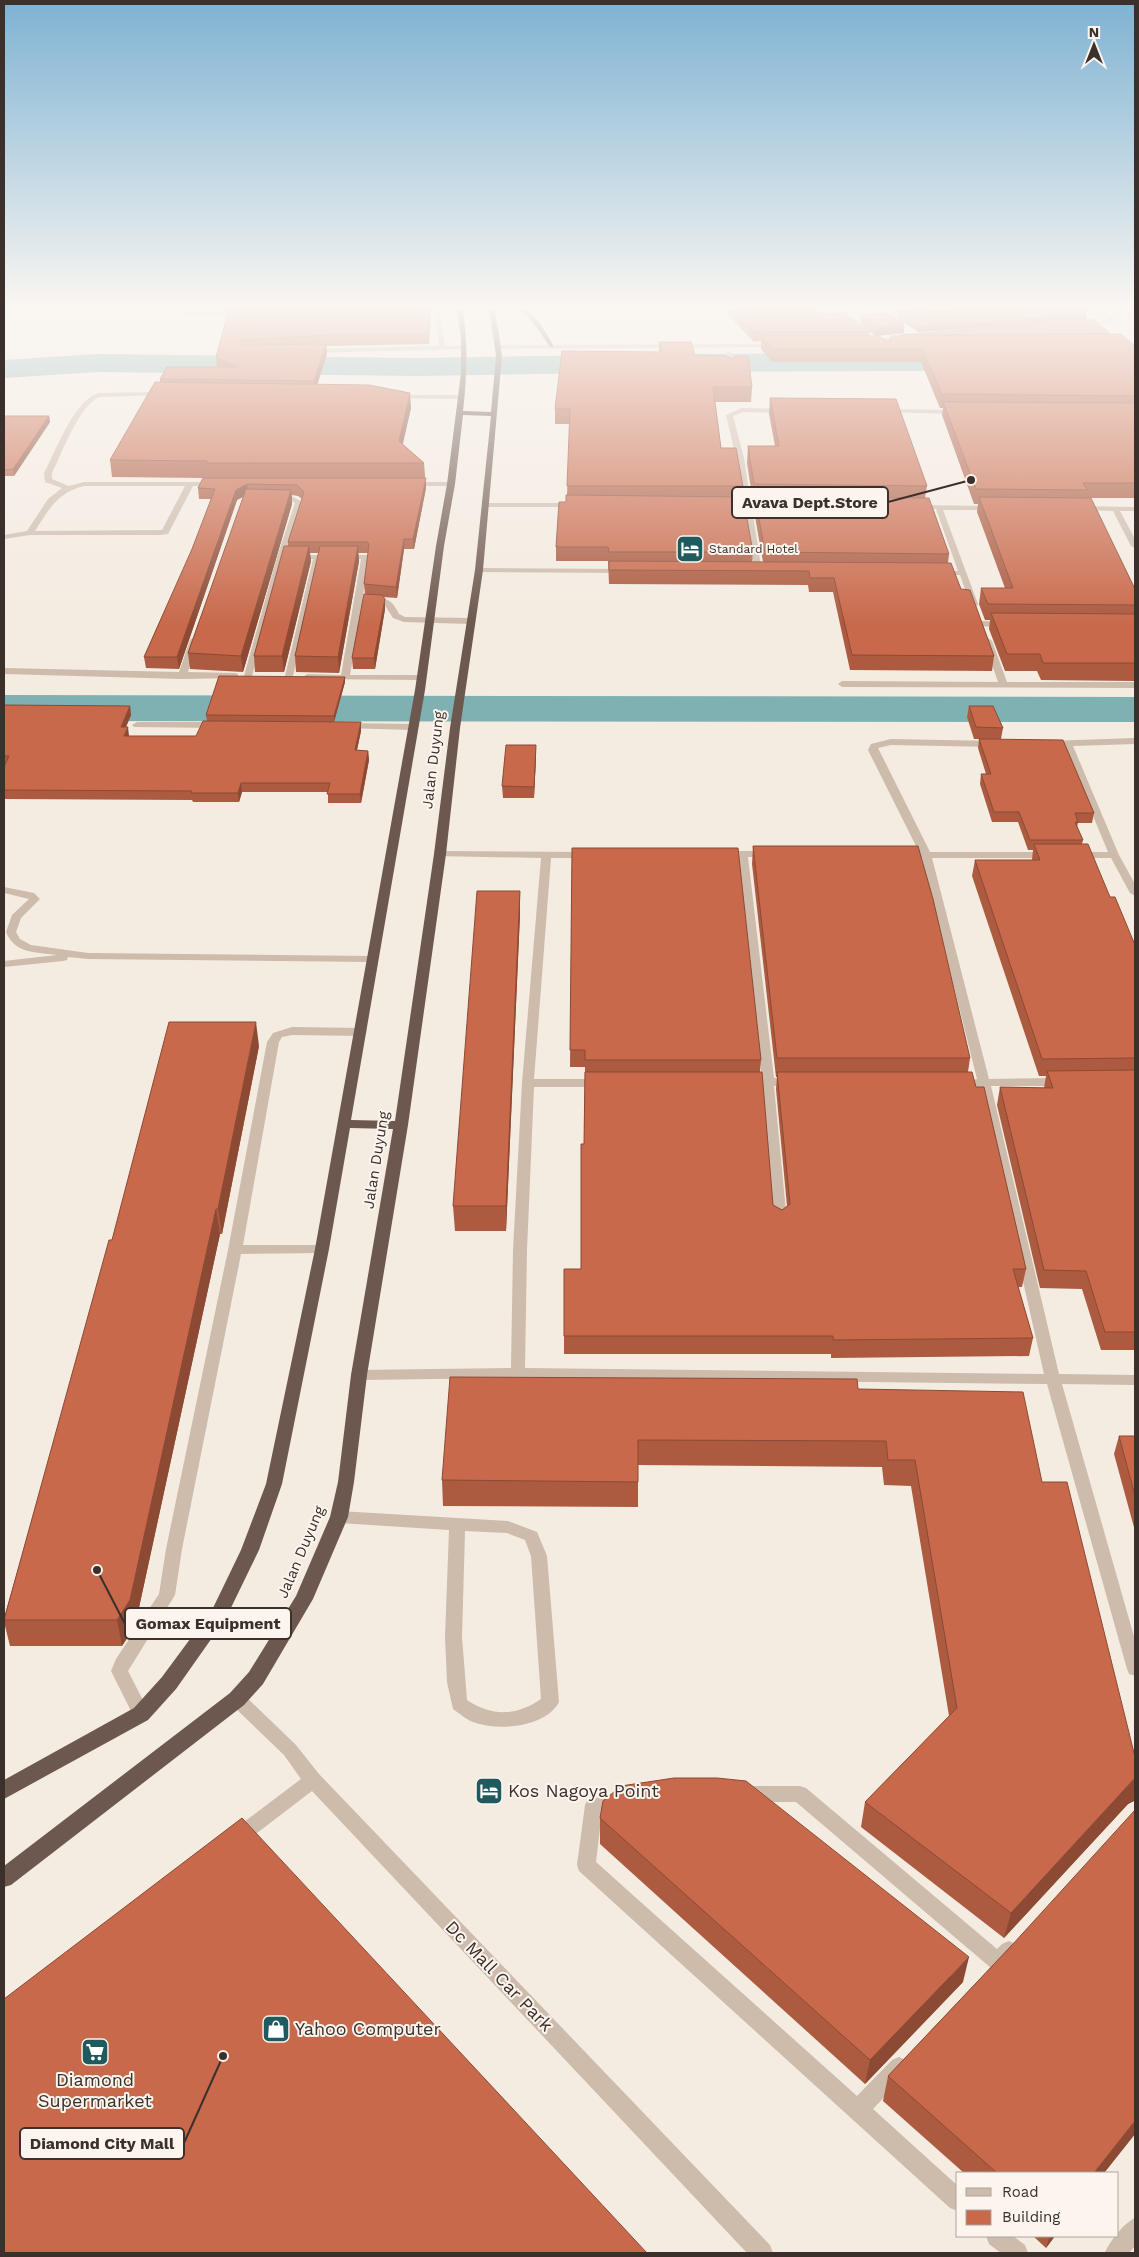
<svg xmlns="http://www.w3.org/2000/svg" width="1139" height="2257" font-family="'Work Sans',sans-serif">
  <rect width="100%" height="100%" fill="#f4ebe1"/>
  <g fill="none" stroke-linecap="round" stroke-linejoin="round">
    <path fill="#7fb0b2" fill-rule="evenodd" d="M1135 352V370L657 372 416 376 98 372 4 378V360L98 354 416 358 657 354Z
      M4 695 1135 697V722L4 721Z"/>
    <path fill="#cdbbac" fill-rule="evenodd" d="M1093 309H1100L1117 321 1078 326 1080 323 1108 320Z
      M917 313 915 316 848 322 845 320Z
      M908 336 906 339 872 341 869 339Z
      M726 351 731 352 733 371 728 370Z
      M164 392 166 393V395L99 397C77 409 63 451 52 473V479L69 486 84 482H220V486H193L168 534 160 535H30L4 539V535L27 531 48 499 62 488 45 482 44 473C56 451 73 402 98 393ZM84 486H185L162 530 35 531C49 509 58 492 84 486Z
      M394 395H460L463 397 460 399 392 398V396Z
      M742 408 785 409 788 411 785 413 743 412 733 416 744 458 751 504 770 505 774 507 770 509H752L762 572 758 574 754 572 744 509 728 508 724 506 728 504H744L736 458 726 415Z
      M885 409 958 410 961 412 958 414 883 412V410Z
      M409 482H451L455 484 451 486H406V482Z
      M274 496H291L303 502 285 557 252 676 248 679 244 676 277 557 295 503 290 500H274Z
      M483 503H575L579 505 575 507H483Z
      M912 505 995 506 999 508 995 510H943L978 604 977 606 970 604 960 575H938L934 573 938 571H958L936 509H915L911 507Z
      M1077 506 1135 507V511H1120L1135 539V548L1131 546 1113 511 1080 510 1076 508Z
      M292 555H368L363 597C383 599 390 595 399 614L405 617 471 618 475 621 471 624 404 622 393 618 384 604 363 602 350 675H420L423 676V680L305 679V675L308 674 341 675 361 559H320L293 676 286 678 285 676 313 559H292Z
      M476 568 625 569 629 571 625 573 479 572H476Z
      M982 621 1007 622 1011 625 1007 628 979 626 978 624Z
      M194 637 198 640 188 672 235 673 238 674V678L182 679 4 674V668L179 672 190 640Z
      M988 638 992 641 1007 682H1135V688L842 687 838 684 842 681 998 682 984 641Z
      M292 1027 361 1028 367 1032 361 1036 292 1035 282 1037 279 1042 243 1245H322L329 1249 322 1253 241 1254 182 1549 175 1595 128 1671 150 1714 147 1719 141 1721 135 1719 111 1671 116 1659 159 1594 166 1549 228 1250 267 1042 273 1033Z
      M339 1511 508 1521 537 1532 547 1556 559 1702C546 1727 500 1731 476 1723 468 1721 460 1714 453 1709L447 1682 445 1637 449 1530 339 1523 333 1521 331 1517 333 1513ZM465 1531 507 1533 525 1540 531 1556 541 1699C516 1716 493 1717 467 1700L462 1637Z
      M237 1692 243 1694 296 1745 319 1774 770 2245 773 2253H747L312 1791 244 1843 238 1845 232 1843 229 1837 232 1831 301 1779 284 1755 231 1704 228 1699 231 1694Z
      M747 1786H800L806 1788 997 1949 1002 1944 1009 1941 1016 1944 1019 1950C1014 1959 1008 1967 998 1971L991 1968 796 1802H747L741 1800 738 1794 741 1788Z
      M618 1794 624 1796 627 1802 624 1808 602 1812 596 1862 857 2096 892 2060 899 2057 906 2060 909 2067 906 2074 873 2109 958 2186V2211L950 2208 579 1871 577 1865 585 1805 588 1799Z
      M986 2236H1013L1025 2245 1028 2253H1001L989 2244Z"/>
    <path fill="#cdbbac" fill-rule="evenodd" d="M182 309H188V312L244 311 247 313 244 315 188 316 182 314Z
      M439 309 445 346H464L466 349 309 353 306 351 309 349 439 346 434 312 411 310Z
      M834 309H841L856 323V325H852Z
      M1120 309H1127L1135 315V319Z
      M137 722H218L223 725 218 728 134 727 132 725Z
      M346 723 413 724 418 727 413 730 343 728V724Z
      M1135 738V744L1073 746 1119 855 1135 884V896L1130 893 1111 858H1075L1070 855 1075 852H1108L1064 746 1049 747 1044 744 1049 741Z
      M891 739 994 741 999 744 994 747 891 745 878 748 930 852H1048L1053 855 1048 858H932L989 1079 1060 1078 1066 1082 1060 1086H991L1059 1374 1135 1375V1385L1062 1384 1135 1640V1676L1129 1674 1127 1669 1047 1384 518 1378 359 1380 354 1379 352 1375 354 1371 359 1370 511 1368 513 1250 522 1083 541 858 436 856 435 854 440 851 588 852 593 855 588 858H551L534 1079H600L606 1083 600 1087H534L527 1250 525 1368 1044 1374 979 1087 971 1086 969 1083 971 1080 977 1079 922 858 913 855 919 852 868 750 871 744Z
      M723 851H768L773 854 768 857H748L774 1078H793L799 1082 793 1086H774L787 1222 780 1226 773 1222 762 1086H745L739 1082 745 1078H762L738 857 719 856 718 854Z
      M4 887 34 893 40 899 21 918 16 932 20 939 31 945 88 953 372 956 378 959 372 962 88 959 68 957 67 960 63 961 4 967V961L57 955C36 952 15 954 6 932L12 915 29 899 4 893Z"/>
    <path fill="#cdbbac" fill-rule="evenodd" d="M778 344 780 347 498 349 495 347 498 345Z
      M1135 2218V2246L1129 2253H1105C1109 2242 1124 2223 1135 2218Z"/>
    <path fill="#6c584f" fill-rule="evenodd" d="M457 309H463C468 344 467 376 463 411L491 412 496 356 489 309H495L502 356 483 570 460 728 446 854 408 1125 367 1375 354 1482 348 1517 313 1599 263 1684 244 1705 11 1885 4 1887V1866L230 1693 249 1672 296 1596 330 1517 338 1482 351 1375 393 1129 350 1128 329 1249 282 1484 259 1550 226 1618 176 1689 148 1720 4 1799V1780L134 1708 162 1677 213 1608 241 1550 266 1484 315 1249 415 690 436 546 447 484 461 373V338ZM463 415 491 416 475 570 450 728 434 854 395 1121 351 1120 425 690 444 546 455 484Z
      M519 309H526L540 323 554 347H550L535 325Z"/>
  </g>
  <path fill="#ac5a40" d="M229 309H430L429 344 326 346 327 354 317 384 411 408 402 444 424 463 426 488 414 549H404L397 598 383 597 385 609 375 669H353L352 658 365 594 364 584 368 553H358L359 561 339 673 296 672 295 656 319 553H310L311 561 284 672H255L254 656 288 546V542L302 499 298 496 292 495V504L243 672 190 669 188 653 243 497 237 500 179 669 146 668 144 657 192 549 211 499H199L198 488 203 478 112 477 110 460 160 382V379L217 367 216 357Z
    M723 309H816L822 314 870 332 869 336 885 340 1110 334 1135 346V498H1085L1135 589V681L1041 680 1037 671H1005L989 629 990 620H985L979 604 981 588H1005L977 512 978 504H974L942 415 943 408H940L921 362H772L761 349V341L754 342Z
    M1086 309V320L918 332 898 319 899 314Z
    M861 315 904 324V333L875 336 860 323Z
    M659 342 695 355 752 387 751 402H715L721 448 743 486 742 497 753 552 752 562H763L754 511 755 502H753L747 463 748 446H775L769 414 770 398 927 486 925 498 949 554 948 563 994 656 992 671 850 670 833 592H809L808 585 609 584 608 561H556V547L566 502 567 495 570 424H555V409L659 352Z
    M4 416H49L50 422 14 476H5L4 479Z
    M345 677V682L334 722 207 721 206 715Z
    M4 705 130 706 131 715 126 727 129 736H196L361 722V731L357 750 368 751 369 760 361 803H328V792H242L239 802H193L192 800 4 799V767L5 765H4Z
    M969 706 1003 728 1001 739H974L967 717Z
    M979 739 1094 813 1092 823H1078L1077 827 1083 840 1082 844 1135 945V1350H1101L1082 1289 1040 1288 997 1105 1000 1087 1044 1088 1046 1076H1039L972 876 975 860H1032L1033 850H1028L1018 822H992L980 784 981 774H986L978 748Z
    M536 756 534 798H503L502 786Z
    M753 846 970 1058 968 1072 976 1087 1026 1269 1022 1287H1018L1033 1338 1029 1356 831 1358V1354H564V1269H581L584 1144 585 1067H570L572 848 761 1060 760 1072 773 1205 782 1210 787 1206 776 1089 777 1077H776L752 864Z
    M520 891V914L506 1231H455L453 1206Z
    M259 1046 222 1234H220L135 1626 122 1646H10L4 1622V1618L112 1240Z
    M858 1389 1042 1482 1135 1757V1802L1134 1801 1128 1804 1004 1938 861 1827 865 1802 949 1716 911 1486 884 1485 882 1467 638 1465V1507L443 1506 442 1480Z
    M1119 1436H1135V1531L1114 1454Z
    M600 1818 963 1982 865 2084 600 1844Z
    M1013 1944 1135 2134 1104 2173H964L883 2101 888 2076Z
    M1033 2236H1055L1046 2248Z"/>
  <path fill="#8c4a34" d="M894 309H941L894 313Z
    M1086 314V320L918 332V327Z
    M904 324V333L875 336 876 327Z
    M326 344 327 354 315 392 314 381Z
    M410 393 411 408 400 457 399 441Z
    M49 416 50 422 14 476 13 469Z
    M4 469 5 476 4 479Z
    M426 478V488L414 549 413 539Z
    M247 484 248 494 237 500 179 669 177 657 236 490Z
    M291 490 292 504 243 672 241 656Z
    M404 539V549L397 598 396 587Z
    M309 546 311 561 284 672 282 656Z
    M358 546 359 561 339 673 338 657Z
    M385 599V609L375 669 374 658Z
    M345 677V682L334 722V716Z
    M130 706 131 715 122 736 121 727Z
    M361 722V731L355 759V750Z
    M128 727 129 736 125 745 124 736Z
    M536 745V756L534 798V787Z
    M368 751 369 760 361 803 360 794Z
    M241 783 242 792 239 802 238 793Z
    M520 891V914L506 1231V1206Z
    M256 1022 259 1046 222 1234 218 1209Z
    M216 1209 220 1234 135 1626 122 1646 117 1620Z
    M1135 1778V1798L1134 1801 1128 1804 1004 1938 1011 1913Z
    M969 1957 963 1982 865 2084 870 2060Z
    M1135 2121V2134L1104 2173H1094Z
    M1050 2236H1055L1046 2248Z"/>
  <path fill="#c8694b" stroke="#8c4a34" d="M229 309H430L429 334 329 335 239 340 243 345 326 344 314 381 160 379 167 367H237L216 357Z
    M732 309H816L822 314 845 313 870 332H754Z
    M957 309H1086L1081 310 1086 314 918 327 899 314Z
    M886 313 904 324 876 327 861 315Z
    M1093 319 1110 334 900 335Z
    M1121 334 1135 346V396L942 394 922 349H773L761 336H879L885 340 890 341 891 336Z
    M659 342H691L695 355 727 356 733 359 735 356H748L752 387H713L721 448H736L743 486H567L570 409H555L562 351 662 352Z
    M155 382 369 385 410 393 399 441 424 463H206L207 461 110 460Z
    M770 398 896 399 927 486 754 484 748 446H779Z
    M943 402 1135 403V483H1083L1087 490 976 489Z
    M4 416H49L13 469 4 470Z
    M203 478H426L413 539H404L396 587 364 584 369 544 367 542H288L304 492 297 485 247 484 236 490 177 657H144L192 549 215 489 198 488Z
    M246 489 291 490 241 656 188 653Z
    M566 495 743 497 753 552H609L608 547H556L559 502H566Z
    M755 497 929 498 949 554 765 552Z
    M979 497 1091 498 1135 589V605L988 604 981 588H1013Z
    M284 546H309L282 656H254Z
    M320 546H358L338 657 295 656Z
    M609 561 951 563 961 589 970 590 994 656 852 655 834 578H810L809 571 609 570Z
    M364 594 382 595 385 599 374 658H352Z
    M991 613 1135 614V663H1043L1040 654H1007Z
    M219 676 345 677 334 716 206 715Z
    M4 705 130 706 121 727H128L124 736H196L203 721 361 722 355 750 368 751 360 794H327L330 783H241L238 793H191L192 791 4 790V767L9 756H4Z
    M969 706H993L1003 728 976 727Z
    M979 739 1063 740 1094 813H1075L1078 822H1075L1083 840H1030L1019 812H994L981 774H991Z
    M506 745H536L534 787 502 786Z
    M1034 844H1088L1110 897H1115L1135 945V1058L1042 1059 975 860H1040Z
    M753 846H918L933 899 970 1058H777Z
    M572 848H738L761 1060H585V1050H570Z
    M477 891H520L506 1206H453Z
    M169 1022H256L218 1209H216L130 1600 117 1620H4L109 1240H112Z
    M1135 1070V1332H1105L1086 1271 1044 1270 1000 1087 1053 1088 1047 1071Z
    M585 1072H762L773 1205 782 1210 790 1204 777 1072H972L976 1087H984L1026 1269H1013L1033 1338 833 1340V1336H564V1269H581V1144H584Z
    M450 1377 857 1379 858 1389 1023 1392 1042 1482H1067L1135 1757V1778L1011 1913 865 1802 957 1708 915 1460H888L886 1441 638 1440V1482L442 1480Z
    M1119 1436H1135V1496Z
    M674 1778H717L746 1781 969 1957 870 2060 600 1818 603 1801 621 1786Z
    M1135 1810V2121L1094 2173H997L888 2076 1013 1944Z
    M242 1818 647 2253H4V1999Z"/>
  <linearGradient id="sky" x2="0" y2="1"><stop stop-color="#7eb2d2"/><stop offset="0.49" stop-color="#faf6f2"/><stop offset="1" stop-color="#faf6f2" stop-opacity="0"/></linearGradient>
  <rect width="1139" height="625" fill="url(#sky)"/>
  <defs>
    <g id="hotel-square" transform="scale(1.4375)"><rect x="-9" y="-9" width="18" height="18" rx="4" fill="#1f5a5e" stroke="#fbf5ee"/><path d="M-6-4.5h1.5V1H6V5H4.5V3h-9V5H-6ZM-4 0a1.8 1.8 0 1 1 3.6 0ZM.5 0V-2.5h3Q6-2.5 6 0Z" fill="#fff"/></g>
    <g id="shop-square" transform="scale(1.4375)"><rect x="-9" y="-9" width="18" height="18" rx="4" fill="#1f5a5e" stroke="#fbf5ee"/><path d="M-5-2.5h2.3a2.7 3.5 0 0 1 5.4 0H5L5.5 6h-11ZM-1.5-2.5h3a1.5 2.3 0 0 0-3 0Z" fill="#fff"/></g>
    <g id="supermarket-square" transform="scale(1.4375)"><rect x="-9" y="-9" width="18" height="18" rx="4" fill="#1f5a5e" stroke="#fbf5ee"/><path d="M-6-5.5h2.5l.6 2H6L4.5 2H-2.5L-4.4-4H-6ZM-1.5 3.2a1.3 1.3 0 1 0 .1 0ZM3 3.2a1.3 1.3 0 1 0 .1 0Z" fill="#fff"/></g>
  </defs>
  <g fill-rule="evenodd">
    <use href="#hotel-square" x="690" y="549"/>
    <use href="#hotel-square" x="489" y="1791"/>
    <use href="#shop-square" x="276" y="2029"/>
    <use href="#supermarket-square" x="95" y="2052"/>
  </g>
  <g text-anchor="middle" stroke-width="4" stroke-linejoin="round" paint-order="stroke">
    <g font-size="12" fill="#3b302b" stroke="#fbf5ee" text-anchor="start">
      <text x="709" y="553">Standard Hotel</text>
    </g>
    <g font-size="15" fill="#3b302b" stroke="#fbf5ee">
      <text transform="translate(433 760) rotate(-83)" y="5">Jalan Duyung</text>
      <text transform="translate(376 1160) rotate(-81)" y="5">Jalan Duyung</text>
      <text transform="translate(301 1552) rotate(-67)" y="5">Jalan Duyung</text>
    </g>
    <g font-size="18" fill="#3b302b" stroke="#fbf5ee" text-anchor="start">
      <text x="508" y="1797">Kos Nagoya Point</text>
      <text x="295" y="2035">Yahoo Computer</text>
      <text x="95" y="2086" text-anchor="middle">Diamond<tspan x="95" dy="21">Supermarket</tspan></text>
    </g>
    <g font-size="18" fill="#3b302b" stroke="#fbf5ee">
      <text transform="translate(499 1976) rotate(46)" y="6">Dc Mall Car Park</text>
    </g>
  </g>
  <path fill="none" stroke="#3b302b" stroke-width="2" d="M971 480L888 502M97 1570L125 1624M223 2056L184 2143"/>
  <g fill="#3b302b" stroke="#fbf5ee" stroke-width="2">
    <circle cx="971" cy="480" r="5"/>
    <circle cx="97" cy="1570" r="5"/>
    <circle cx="223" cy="2056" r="5"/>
  </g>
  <g fill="#fbf5ee" stroke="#3b302b" stroke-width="2">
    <rect x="732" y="487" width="156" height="31" rx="5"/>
    <rect x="125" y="1608" width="166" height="31" rx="5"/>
    <rect x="20" y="2128" width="164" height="31" rx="5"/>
  </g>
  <g font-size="16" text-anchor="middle" font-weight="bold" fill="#3b302b">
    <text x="810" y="508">Avava Dept.Store</text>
    <text x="208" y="1629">Gomax Equipment</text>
    <text x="102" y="2149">Diamond City Mall</text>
  </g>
  <rect width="1139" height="2257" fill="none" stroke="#3b302b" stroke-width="10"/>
  <rect x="956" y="2172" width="162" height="65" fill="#fbf5ee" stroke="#aea6a0"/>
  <rect x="966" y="2188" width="25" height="8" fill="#cdbbac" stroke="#aea6a0"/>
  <text x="1002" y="2197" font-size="15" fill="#3b302b">Road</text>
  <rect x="966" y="2210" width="25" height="15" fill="#c8694b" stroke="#aea6a0"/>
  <text x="1002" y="2222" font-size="15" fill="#3b302b">Building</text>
  <g transform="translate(1094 45)" stroke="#fbf5ee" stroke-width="4" paint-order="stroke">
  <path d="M0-4L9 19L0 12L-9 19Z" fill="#3b302b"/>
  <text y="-8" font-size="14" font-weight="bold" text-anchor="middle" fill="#3b302b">N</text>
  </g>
</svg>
